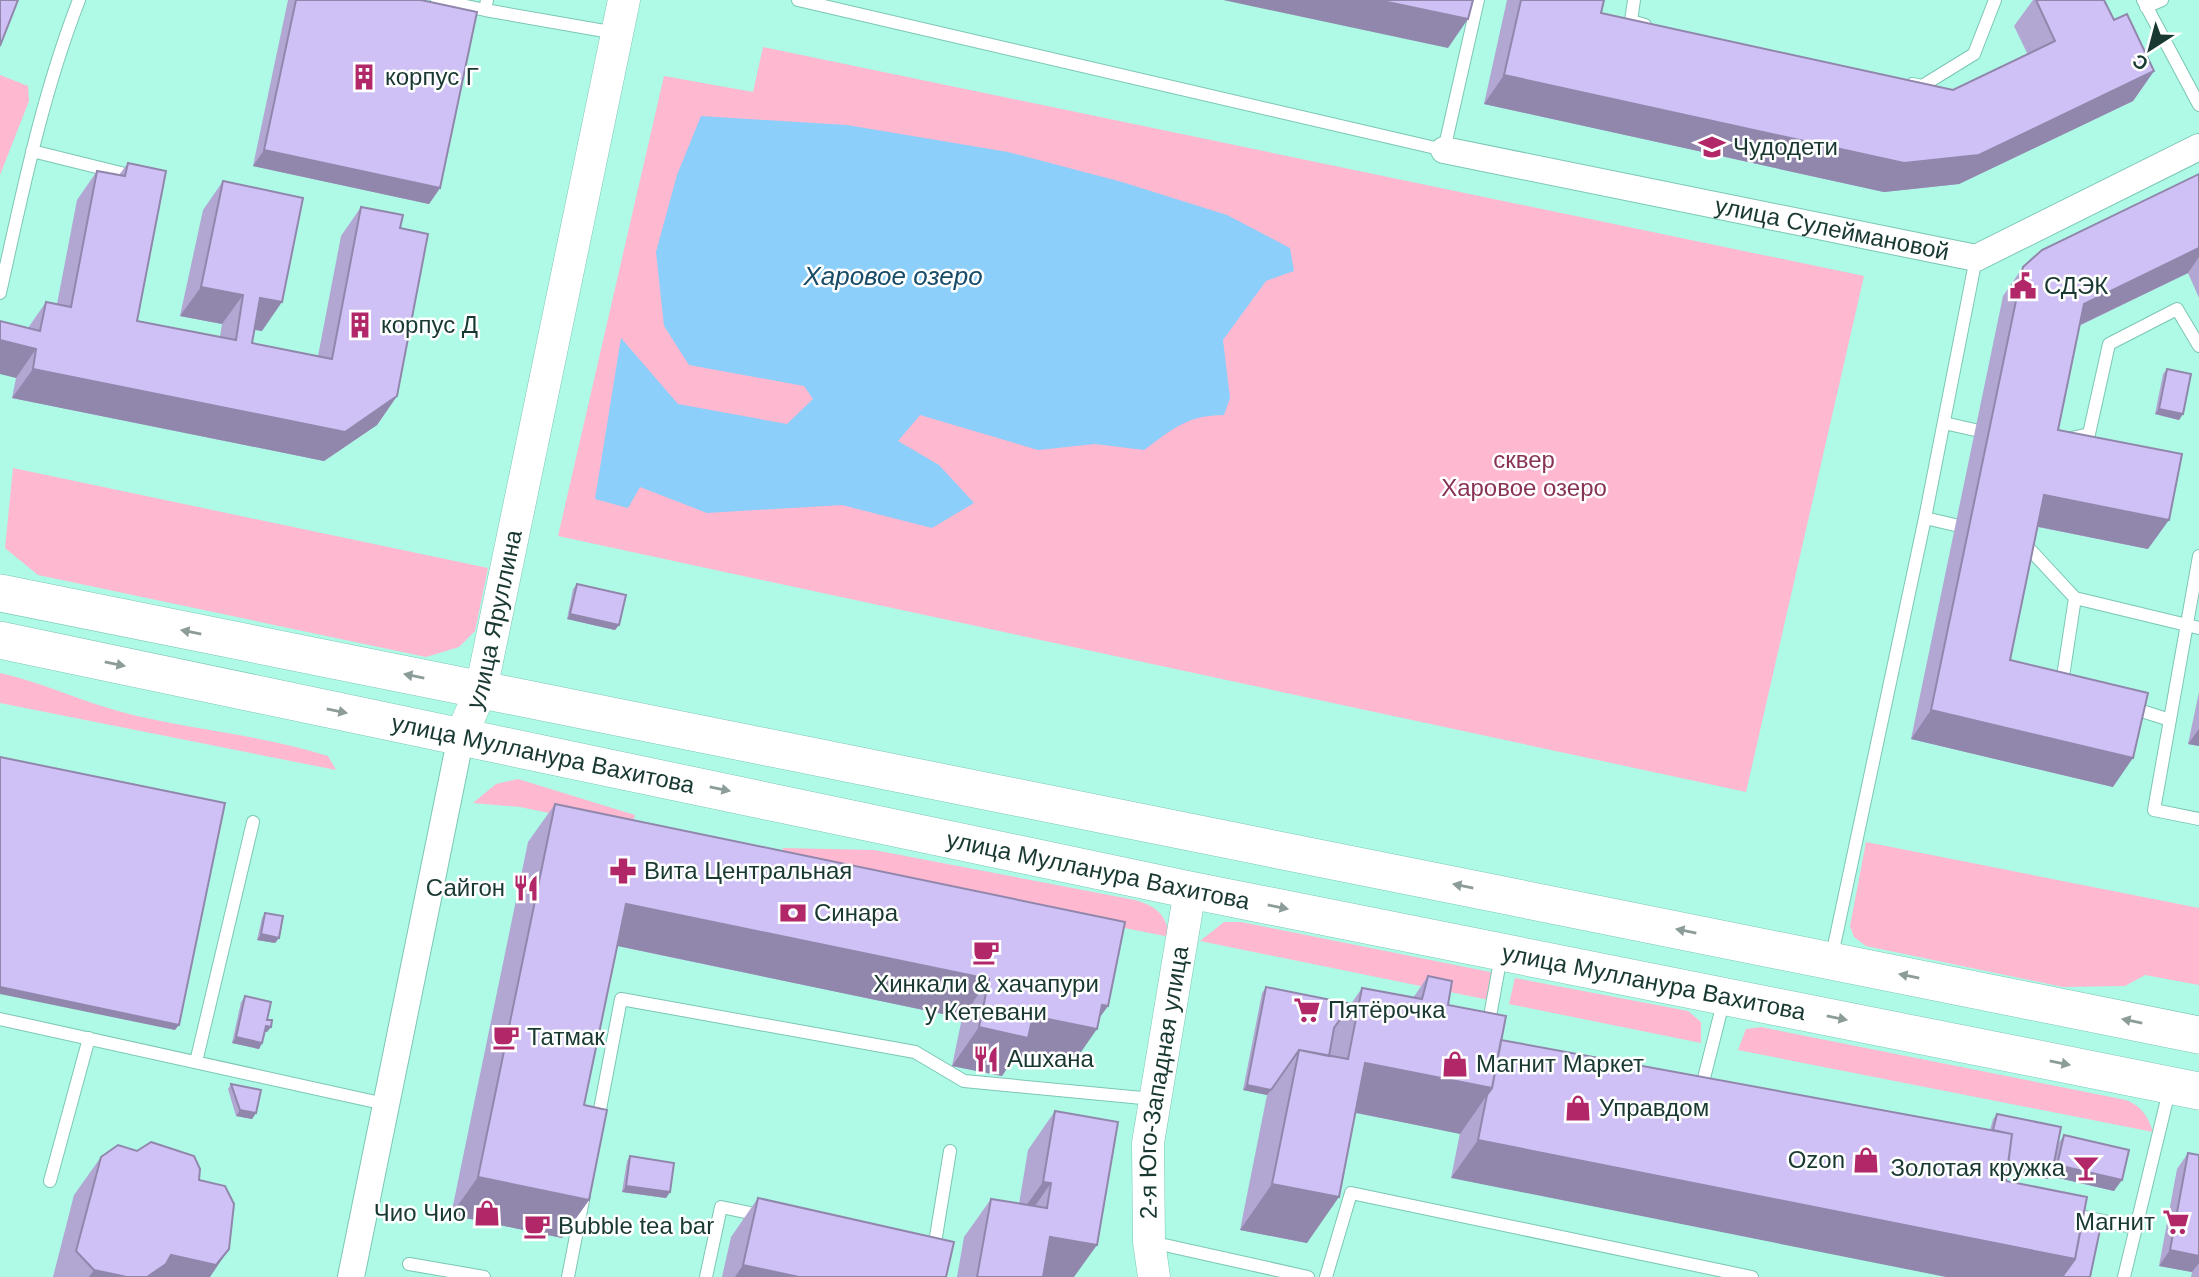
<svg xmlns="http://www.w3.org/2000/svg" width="2199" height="1277" font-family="Arial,sans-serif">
  <rect width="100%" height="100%" fill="#aefae7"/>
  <path fill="#feb8d0" d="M763 47 1864 276 1746 792 558 536 664 76 753 92Z
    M0 75 28 86 29 101 0 175Z
    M13 468 488 568 475 631 459 647 426 657 38 575 5 548Z
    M0 673C41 682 78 700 118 711 187 730 260 734 328 756L336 770 0 703Z
    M518 779 635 815 631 830 520 807 473 803 496 784Z
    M1866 842 2199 908V985L2145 975 2125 986 2063 987 1866 946 1854 937 1850 926Z
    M783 848 874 850 1135 900C1157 907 1165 913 1170 937L781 860Z
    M1224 922H1241L1495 973 1489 1000 1200 941Z
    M1515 978 1688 1011 1701 1022V1043L1509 1004Z
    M1761 1027 2126 1100C2141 1106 2148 1116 2153 1132L1738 1050 1746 1029Z"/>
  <path fill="#8bcffa" d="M701 116 847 125 1008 152 1122 182 1227 215 1290 248 1294 271 1266 281 1223 340 1230 398 1224 415C1187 415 1173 429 1144 450L1095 444 1038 450 920 415 898 441 939 465 974 503 932 528 842 505 707 513 640 487 628 508 595 499 621 338 678 404 787 424 813 399 804 386 689 365 664 326 656 252 677 175Z"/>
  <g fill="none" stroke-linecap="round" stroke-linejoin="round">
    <g stroke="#7cc6b5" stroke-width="14">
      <path id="service" d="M437 0 485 10
        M487 0 485 10 616 33
        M798 0 1444 150 1478 0
        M1634 0 1631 21 1645 25
        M2143 0 2199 105
        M2146 7 2162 0
        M1912 84 1922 86 1974 54 1995 0
        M32 151 137 177
        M0 293C22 194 42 95 79 0
        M1944 423 1975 430
        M2067 439 2089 434 2109 344 2177 309 2199 346
        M1925 518 1955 525
        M2023 542 2075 598 2199 628
        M2199 556 2154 810 2199 819
        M2066 684 2062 683 2075 598
        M2129 707 2170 720
        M1831 960 1925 518 1976 258
        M0 1019 385 1104
        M1488 1027 1501 956
        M196 1062 253 822
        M1701 1090 1724 999
        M597 1125 621 999 915 1052 964 1081 1153 1099
        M50 1181 89 1038
        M2067 1213 2136 1228
        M1151 1242 1308 1277
        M930 1248 934 1249 950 1151
        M409 1264 484 1277
        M568 1277 584 1195
        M706 1277 721 1207 764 1216
        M1326 1277 1351 1193 1752 1277
        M2124 1277 2170 1087"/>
    </g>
    <g stroke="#7cc6b5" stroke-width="28">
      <g id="minor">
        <path id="s1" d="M1444 150 1976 258 2199 147"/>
        <path d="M351 1277 461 736"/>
      </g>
    </g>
    <g stroke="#7cc6b5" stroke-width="33">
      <g id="tertiary">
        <path id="s2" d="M461 736 481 690 624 0"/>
        <path id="s3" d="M1154 1277 1149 1242 1148 1143 1190 890"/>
      </g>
    </g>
    <g stroke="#7cc6b5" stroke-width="38">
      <g id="secondary">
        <path d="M0 593 2199 1035"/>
        <path id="s4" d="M0 640 1190 890 2199 1091"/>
      </g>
    </g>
    <use href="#service" stroke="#fff" stroke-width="12"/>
    <use href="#minor" stroke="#fff" stroke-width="26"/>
    <use href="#tertiary" stroke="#fff" stroke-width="32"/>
    <use href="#secondary" stroke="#fff" stroke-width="37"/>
  </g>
  <path fill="#b2a6d3" d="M288 0H421L440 188 429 204 253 166Z
    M1507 0H1604L1601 13 1953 90 2028 55 2014 26 2033 0H2104L2114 20 2154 71 2133 101 1959 184 1884 192 1484 104Z
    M128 163 137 321 220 337 222 324 180 316 203 210 223 181 262 331 254 330 252 343 318 356 341 236 361 207 400 228 397 396 377 425 324 461 12 398 16 378 28 328 46 302 57 304 77 200 97 171 119 175Z
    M2199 174V298L2188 273 2079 326 2058 430 2148 549 2038 527 2010 660 2113 787 1911 739 2003 296 2023 267Z
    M2167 369 2183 414 2179 420 2155 414 2163 374Z
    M577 584 619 625 615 630 567 619 573 589Z
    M2199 692V746L2188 744Z
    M555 804 1108 1006 1099 1018 1070 1068 1015 1056 1002 1076 952 1066 962 1018 617 946 584 1105 589 1200 562 1238 451 1215 528 842Z
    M265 913 279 938 275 943 257 940 262 918Z
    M1428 976 1448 1005 1501 1040 1990 1130 1993 1119 1997 1114 2058 1144 2064 1135 2114 1191 2050 1176 2048 1179 2008 1170 1451 1178 1460 1133 1355 1113 1307 1243 1240 1230 1267 1095 1243 1090 1262 993 1266 987 1351 1004 1362 988 1413 998Z
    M245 996 267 1020 271 1027 267 1032H265L262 1043 259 1049 232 1043 241 1002Z
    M231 1084 256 1113 252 1119 236 1116 228 1089Z
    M1055 1111 1074 1277H957L964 1237 991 1199 1019 1204 1028 1150Z
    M2188 1153 2199 1155V1277H2191L2192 1272 2159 1266 2177 1169Z
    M630 1156 670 1192 666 1198 622 1192 627 1161Z
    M101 1157 199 1180 210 1277H53L74 1195Z
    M758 1198 946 1277H722L731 1237Z"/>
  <path fill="#9187ac" d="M1223 0H1378L1468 19 1448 48Z
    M2154 71 2133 101 1959 184 1884 192 1484 104 1504 75 1904 163Z
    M264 150 440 188 429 204 253 166Z
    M2199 248V257L2188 273 2063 333 2084 304Z
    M201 287 243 295 222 324 180 316Z
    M260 298 282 302 262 331 240 327Z
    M0 340 36 349 16 378 0 374Z
    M33 369 397 396 377 425 324 461 12 398Z
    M2159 409 2183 414 2179 420 2155 414Z
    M2044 495 2169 520 2148 549 2024 524Z
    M570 614 619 625 615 630 567 619Z
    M1931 710 2133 758 2113 787 1911 739Z
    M2199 729V746L2188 744Z
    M626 904 989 979 962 1018 599 942Z
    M261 934 279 938 275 943 257 940Z
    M0 987 179 1025 175 1030 0 994Z
    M1102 1005 1108 1006 1092 1028 1097 1029 1070 1068 1015 1056 1002 1076 952 1066 979 1027 1033 1016Z
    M266 1026 271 1027 267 1032 262 1031Z
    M236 1037 262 1043 259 1049 232 1043Z
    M1365 1063 1492 1088 1460 1134 1333 1108Z
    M1247 1085 1271 1090 1267 1095 1243 1090Z
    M240 1110 256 1113 252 1119 236 1116Z
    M1478 1140 2075 1259 2062 1277H1946L1451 1178Z
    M1987 1160 2052 1173 2057 1165 2122 1180 2114 1191 2050 1176 2048 1179 1983 1165Z
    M478 1177 589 1200 562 1238 451 1215Z
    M1043 1182 1051 1183 1024 1222 1016 1220Z
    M1272 1184 1339 1197 1307 1243 1240 1230Z
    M626 1186 670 1192 666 1198 622 1192Z
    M1050 1237 1097 1245 1074 1277H1035Z
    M229 1249 210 1277H147L171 1255Z
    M2170 1250 2199 1256V1263L2192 1272 2159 1266Z
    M743 1265 799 1277H735Z
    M94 1270 127 1277H89Z"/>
  <path fill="#cfc1f5" stroke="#9187ac" stroke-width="2" d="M0 0H18L0 46Z
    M296 0H421L477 12 440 188 264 150Z
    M1378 0H1473L1468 19Z
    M1521 0H1604L1601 13 1953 90 2055 41 2036 0H2104L2114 20 2127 14 2154 71 1979 155 1904 163 1504 75Z
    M128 163 166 171 137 321 236 340 243 295 201 287 223 181 303 198 282 302 260 298 252 343 332 359 361 207 403 215 400 228 428 234 397 396 345 432 33 369 36 349 0 340V321L40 331 46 302 71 307 97 171 125 176Z
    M2199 174V248L2084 304 2058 430 2182 454 2169 520 2044 495 2010 660 2148 693 2133 758 1931 710 2023 267 2042 250Z
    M2167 369 2191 374 2183 414 2159 409Z
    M577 584 626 595 619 625 570 614Z
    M0 757 225 803 179 1025 0 987Z
    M555 804 1125 922 1108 1006 1102 1005 1097 1029 1033 1016 1028 1038 979 1027 989 979 626 904 584 1105 607 1110 589 1200 478 1177Z
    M265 913 283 916 279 938 261 934Z
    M1428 976 1452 981 1448 1005 1506 1016 1492 1088 1365 1063 1339 1197 1272 1184 1299 1050 1348 1059 1362 988 1422 999Z
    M1266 987 1351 1004 1334 1028 1329 1056 1299 1050 1271 1090 1247 1085Z
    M245 996 271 1002 267 1020H272L271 1027 266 1026 262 1043 236 1037Z
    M1501 1040 2012 1134 2006 1181 2087 1197 2075 1259 1478 1140 1487 1095 1492 1088Z
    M231 1084 261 1090 256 1113 240 1110Z
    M1055 1111 1118 1122 1097 1245 1050 1237 1043 1277H977L991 1199 1047 1208 1051 1183 1043 1182Z
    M1997 1114 2061 1127 2052 1173 2008 1164 2012 1134 1993 1130Z
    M2064 1135 2129 1150 2122 1180 2057 1165Z
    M151 1142 194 1156 200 1169 199 1180 225 1186 234 1204 229 1249 216 1265 171 1255 166 1264 147 1277H127L94 1270 76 1251 101 1157 118 1145 137 1151Z
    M2188 1153 2199 1155V1256L2170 1250Z
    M630 1156 674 1163 670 1192 626 1186Z
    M758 1198 954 1242 946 1277H799L743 1265Z
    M2082 1221 2101 1225 2090 1277H2062L2075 1259Z"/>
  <defs><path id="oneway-solid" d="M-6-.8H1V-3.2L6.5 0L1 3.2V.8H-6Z" transform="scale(1.75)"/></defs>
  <g fill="#8c9c98">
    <use href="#oneway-solid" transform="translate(191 632) rotate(-169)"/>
    <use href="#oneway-solid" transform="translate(115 664) rotate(12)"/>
    <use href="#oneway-solid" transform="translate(414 676) rotate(-169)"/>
    <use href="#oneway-solid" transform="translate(337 711) rotate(12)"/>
    <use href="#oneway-solid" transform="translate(720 789) rotate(12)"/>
    <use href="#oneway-solid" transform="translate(1463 886) rotate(-169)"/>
    <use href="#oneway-solid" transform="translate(1278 907) rotate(11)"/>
    <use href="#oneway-solid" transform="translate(1686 931) rotate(-169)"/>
    <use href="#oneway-solid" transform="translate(1909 976) rotate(-168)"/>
    <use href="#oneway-solid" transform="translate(1837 1018) rotate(11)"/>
    <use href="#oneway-solid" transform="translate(2132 1021) rotate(-168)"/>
    <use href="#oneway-solid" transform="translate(2060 1063) rotate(11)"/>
  </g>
  <defs>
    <g id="building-bare" transform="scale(2.1)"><path d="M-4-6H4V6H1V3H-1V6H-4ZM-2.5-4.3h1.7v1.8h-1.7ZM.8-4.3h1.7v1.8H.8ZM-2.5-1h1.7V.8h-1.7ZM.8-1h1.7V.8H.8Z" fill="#b12768" stroke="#fff" stroke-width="2.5" paint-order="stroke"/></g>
    <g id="school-bare" transform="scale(2.1)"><path d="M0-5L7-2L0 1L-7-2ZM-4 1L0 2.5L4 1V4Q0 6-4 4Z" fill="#b12768" stroke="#fff" stroke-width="2.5" paint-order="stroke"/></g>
    <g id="civic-bare" transform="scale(2.1)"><path d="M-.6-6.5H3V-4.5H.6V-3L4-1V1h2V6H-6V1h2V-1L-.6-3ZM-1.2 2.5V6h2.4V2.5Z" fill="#b12768" stroke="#fff" stroke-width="2.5" paint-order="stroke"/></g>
    <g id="pharmacy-bare" transform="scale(2.1)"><path d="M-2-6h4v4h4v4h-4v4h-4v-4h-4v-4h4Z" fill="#b12768" stroke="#fff" stroke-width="2.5" paint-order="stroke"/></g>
    <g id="restaurant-bare" transform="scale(2.1)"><path d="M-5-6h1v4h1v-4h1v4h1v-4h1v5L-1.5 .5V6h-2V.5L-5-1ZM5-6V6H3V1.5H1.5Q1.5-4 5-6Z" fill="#b12768" stroke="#fff" stroke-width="2.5" paint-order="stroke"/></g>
    <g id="bank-bare" transform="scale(2.1)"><path d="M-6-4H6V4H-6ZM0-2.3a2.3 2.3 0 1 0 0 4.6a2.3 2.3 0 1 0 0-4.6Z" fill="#b12768" stroke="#fff" stroke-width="2.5" paint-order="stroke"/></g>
    <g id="cafe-bare" transform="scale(2.1)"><path d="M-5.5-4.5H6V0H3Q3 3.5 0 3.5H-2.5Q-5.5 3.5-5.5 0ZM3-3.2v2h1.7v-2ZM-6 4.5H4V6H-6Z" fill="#b12768" stroke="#fff" stroke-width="2.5" paint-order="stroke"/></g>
    <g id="supermarket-bare" transform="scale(2.1)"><path d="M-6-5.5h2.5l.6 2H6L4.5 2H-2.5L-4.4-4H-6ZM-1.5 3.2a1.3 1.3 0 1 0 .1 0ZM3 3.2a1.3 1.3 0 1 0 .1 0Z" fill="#b12768" stroke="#fff" stroke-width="2.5" paint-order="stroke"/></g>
    <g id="shop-bare" transform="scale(2.1)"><path d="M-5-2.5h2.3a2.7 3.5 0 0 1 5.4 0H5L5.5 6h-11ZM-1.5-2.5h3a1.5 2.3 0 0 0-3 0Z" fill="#b12768" stroke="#fff" stroke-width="2.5" paint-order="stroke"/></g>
    <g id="bar-bare" transform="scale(2.1)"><path d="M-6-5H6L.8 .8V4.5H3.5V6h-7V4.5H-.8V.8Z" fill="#b12768" stroke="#fff" stroke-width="2.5" paint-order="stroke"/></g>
  </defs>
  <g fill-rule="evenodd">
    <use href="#building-bare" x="364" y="77"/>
    <use href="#school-bare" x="1712" y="147"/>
    <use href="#civic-bare" x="2023" y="286"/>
    <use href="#building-bare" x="360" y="325"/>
    <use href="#pharmacy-bare" x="623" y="871"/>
    <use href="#restaurant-bare" x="526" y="888"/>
    <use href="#bank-bare" x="793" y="913"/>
    <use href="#cafe-bare" x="986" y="952"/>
    <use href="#supermarket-bare" x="1307" y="1010"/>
    <use href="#cafe-bare" x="506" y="1037"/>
    <use href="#restaurant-bare" x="986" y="1059"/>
    <use href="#shop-bare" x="1455" y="1064"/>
    <use href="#shop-bare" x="1578" y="1108"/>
    <use href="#shop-bare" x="1866" y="1160"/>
    <use href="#bar-bare" x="2086" y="1168"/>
    <use href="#shop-bare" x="487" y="1213"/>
    <use href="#supermarket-bare" x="2176" y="1222"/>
    <use href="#cafe-bare" x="537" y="1226"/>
  </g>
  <g text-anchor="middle" stroke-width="5" stroke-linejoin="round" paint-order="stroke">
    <g font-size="24" fill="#183831" stroke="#fff" text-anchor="start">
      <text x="385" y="85">корпус Г</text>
      <text x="1733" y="155">Чудодети</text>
      <text x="2044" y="294">СДЭК</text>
      <text x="381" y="333">корпус Д</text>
      <text x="644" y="879">Вита Центральная</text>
      <text x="505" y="896" text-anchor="end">Сайгон</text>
      <text x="814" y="921">Синара</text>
      <text x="986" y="992" text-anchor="middle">Хинкали &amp; хачапури<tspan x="986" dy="28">у Кетевани</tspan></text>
      <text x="1328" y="1018">Пятёрочка</text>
      <text x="527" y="1045">Татмак</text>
      <text x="1007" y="1067">Ашхана</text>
      <text x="1476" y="1072">Магнит Маркет</text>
      <text x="1599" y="1116">Управдом</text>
      <text x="1845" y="1168" text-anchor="end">Ozon</text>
      <text x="2065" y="1176" text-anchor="end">Золотая кружка</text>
      <text x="466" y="1221" text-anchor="end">Чио Чио</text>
      <text x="2155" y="1230" text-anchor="end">Магнит</text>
      <text x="558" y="1234">Bubble tea bar</text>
    </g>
    <g font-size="24" fill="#183831" stroke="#fff">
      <text dy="8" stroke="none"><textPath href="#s1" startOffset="396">улица Сулеймановой</textPath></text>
      <text dy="8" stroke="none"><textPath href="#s2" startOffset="122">улица Яруллина</textPath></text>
      <text dy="8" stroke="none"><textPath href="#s4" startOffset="555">улица Мулланура Вахитова</textPath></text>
      <text dy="8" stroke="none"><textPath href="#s4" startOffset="1122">улица Мулланура Вахитова</textPath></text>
      <text dy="8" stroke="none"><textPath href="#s4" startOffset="1689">улица Мулланура Вахитова</textPath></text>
      <text dy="8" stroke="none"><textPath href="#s3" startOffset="196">2-я Юго-Западная улица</textPath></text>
    </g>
    <g font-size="24" fill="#883356" stroke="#fff">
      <text x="1524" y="468">сквер<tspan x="1524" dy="28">Харовое озеро</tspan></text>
    </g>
    <g font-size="26" font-style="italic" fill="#174c69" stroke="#fff">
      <text x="893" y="285">Харовое озеро</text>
    </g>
  </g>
  <g transform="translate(2150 49) rotate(216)" stroke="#ffffff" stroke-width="5" paint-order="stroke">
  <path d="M0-5L12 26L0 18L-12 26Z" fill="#183831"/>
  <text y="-10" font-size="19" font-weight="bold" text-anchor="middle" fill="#183831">С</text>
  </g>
</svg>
